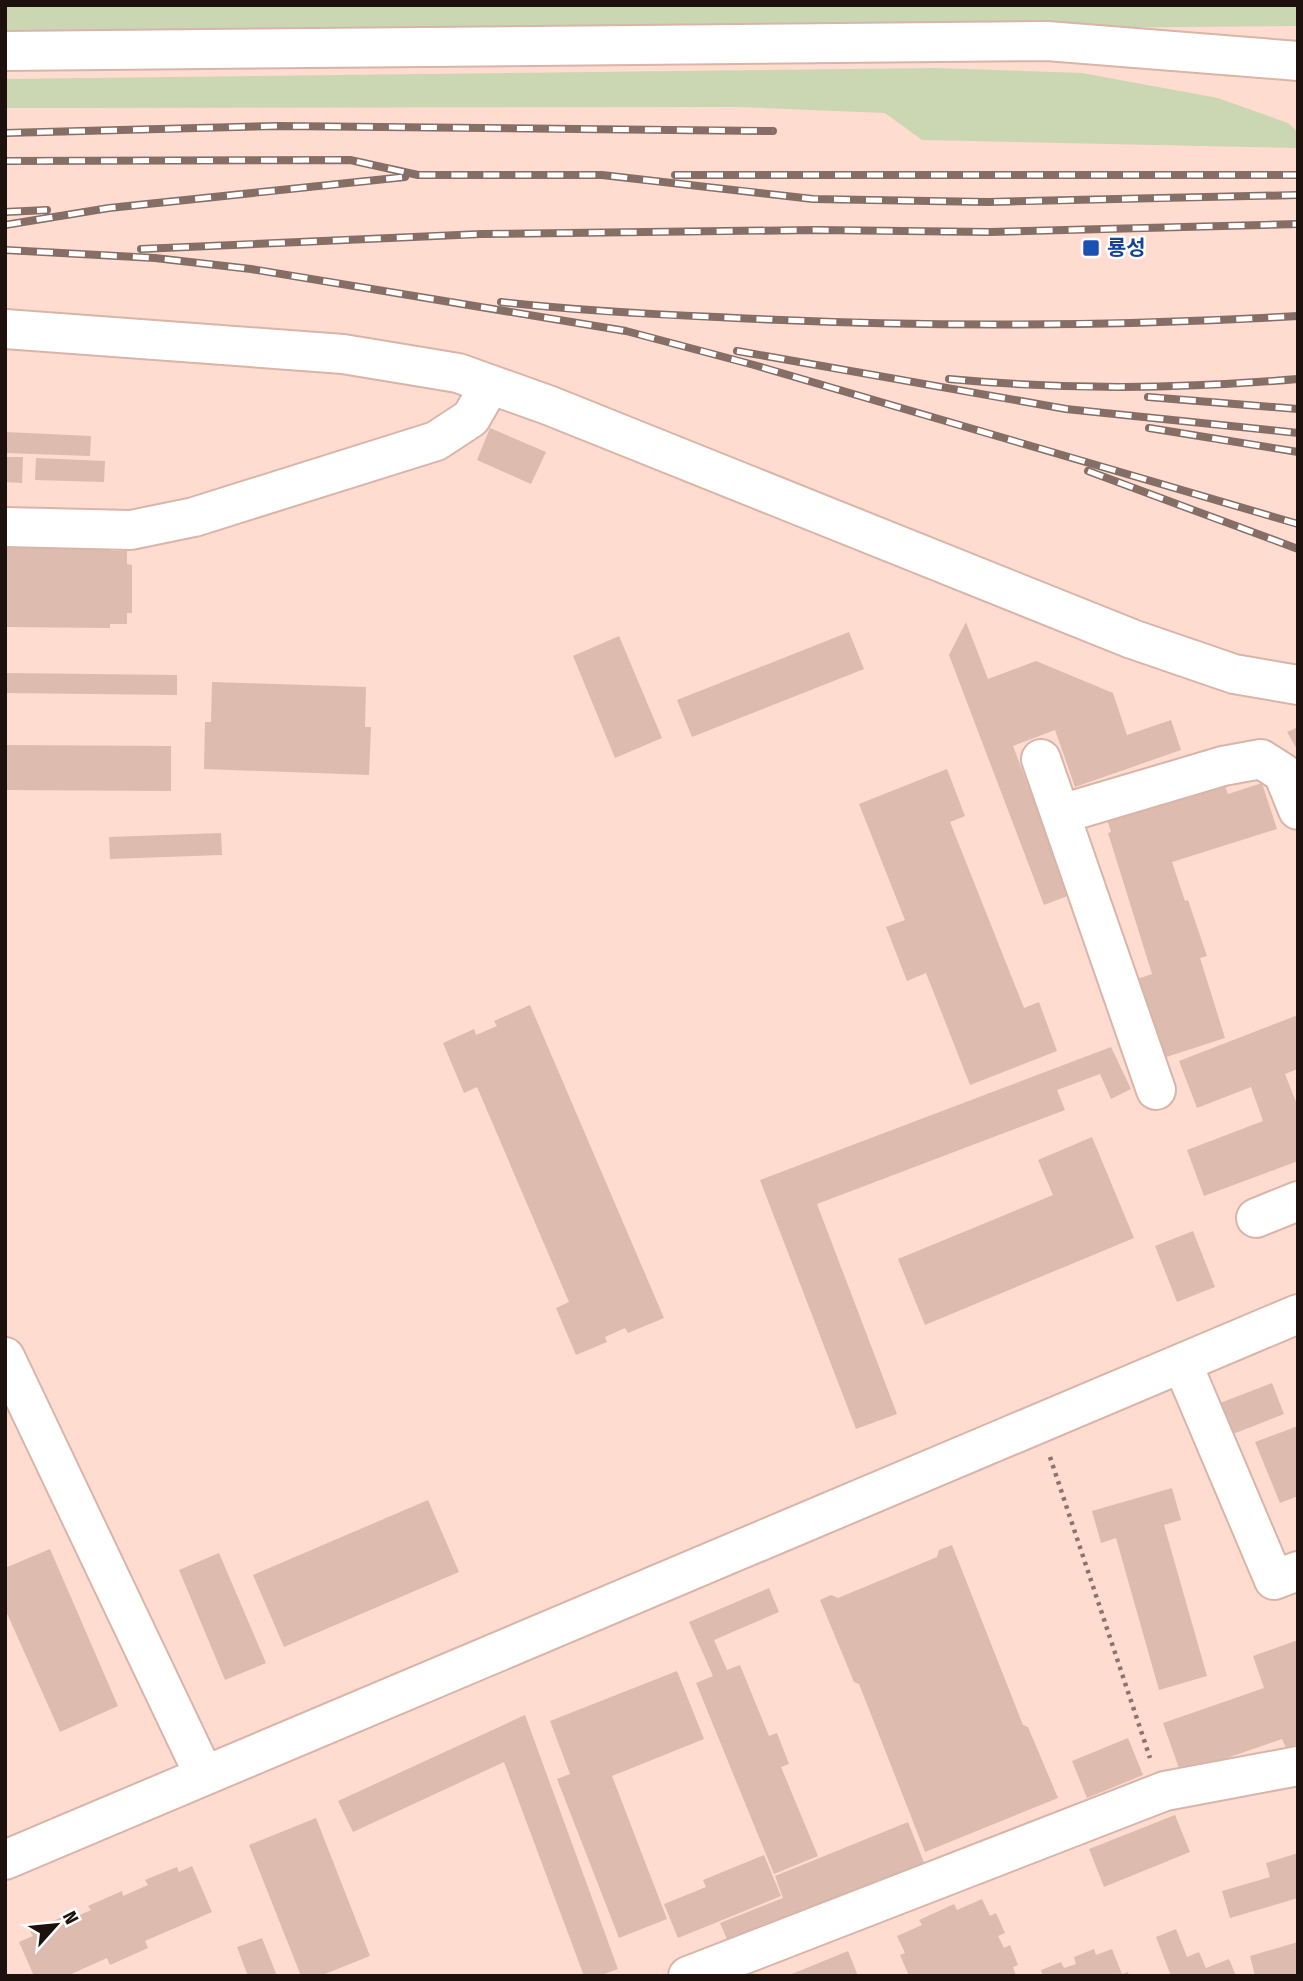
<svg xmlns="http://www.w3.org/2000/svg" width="1303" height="1981" font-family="'Fira Sans Condensed','Noto Sans KR',sans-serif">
  <rect width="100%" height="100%" fill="#ffdccf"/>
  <path fill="#cad7b2" d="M5 5H1298V26L5 38Z
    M936 68 1082 73 1218 98 1288 123 1298 132 1297 148 922 140 885 113 737 107 5 108V79Z"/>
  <path fill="#ddbbaf" d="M490 428 546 452 531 484 477 460Z
    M5 432 91 436 90 456 5 453Z
    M5 457H23L22 483 5 482Z
    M36 458 105 461 104 482 35 480Z
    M5 546 110 547 111 551H127V564L132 565V613H127V624H110V628L5 627Z
    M966 622 988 679 1036 661 1113 693 1127 735 1171 720 1181 750 1075 787 1055 730 1013 746 1070 895 1044 905 949 655Z
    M849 632 864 669 692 737 677 700Z
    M619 636 662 738 615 758 573 656Z
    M5 673 177 675V695L5 693Z
    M212 682 366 687 365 727H371L369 775 204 769 205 722H211Z
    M1298 727V751L1287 732Z
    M5 745 171 746V791L5 790Z
    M947 769 965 816 950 822 1024 1008 1039 1002 1057 1051 970 1085 926 973 907 981 886 927 905 920 859 804Z
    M1222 778 1228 794 1262 783 1277 829 1172 862 1185 901 1188 900 1207 956 1200 958 1225 1038 1157 1060 1131 981 1152 974 1108 833 1111 832 1106 816Z
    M221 833 222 855 110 859 109 837Z
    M530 1005 664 1318 628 1333 625 1328 605 1337 607 1342 576 1355 556 1308 569 1302 477 1087 464 1093 443 1043 474 1029 476 1035 497 1026 494 1021Z
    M1298 1015V1069L1285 1074 1298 1107V1161L1204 1196 1187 1150 1263 1121 1251 1087 1197 1108 1179 1061Z
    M1111 1047 1131 1089 1111 1099 1100 1074 1057 1090 1065 1110 817 1204 897 1414 856 1429 760 1180Z
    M1092 1137 1134 1238 925 1325 898 1259 1053 1195 1038 1160Z
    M1193 1231 1215 1287 1177 1302 1155 1246Z
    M1272 1383 1284 1414 1233 1434 1220 1403Z
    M1298 1426V1496L1280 1503 1255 1442Z
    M1172 1488 1181 1520 1164 1525 1207 1676 1159 1690 1116 1538 1101 1543 1092 1511Z
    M428 1500 459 1572 284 1647 253 1575Z
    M952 1545 1023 1725 1028 1727 1058 1798 925 1852 859 1684 854 1682 820 1600 831 1595 838 1598 937 1557 939 1550Z
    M50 1549 118 1706 60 1732 5 1609V1568Z
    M219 1553 266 1663 225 1680 179 1570Z
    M769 1588 779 1612 714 1640 727 1670 740 1665 769 1736 777 1733 789 1764 781 1767 818 1856 774 1874 696 1683 713 1676 689 1622Z
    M1298 1640V1744L1286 1748 1282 1739 1181 1774 1163 1723 1264 1688 1253 1656Z
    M677 1671 704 1739 612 1776 667 1919 619 1938 557 1779 570 1774 550 1721Z
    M525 1715 618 1969 599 1976H584L504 1762 353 1832 338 1801Z
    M1128 1738 1143 1775 1087 1798 1072 1761Z
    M1175 1815 1190 1852 1104 1887 1089 1849Z
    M316 1818 370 1956 320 1976H301L249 1845Z
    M908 1822 925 1865 729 1944 720 1923 783 1898 775 1876Z
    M1298 1853V1898L1230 1918 1222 1891 1270 1877 1266 1863Z
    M764 1855 781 1896 678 1938 664 1904 706 1887 703 1880Z
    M192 1866 212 1912 145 1941 148 1948 110 1965 107 1958 67 1976H34L19 1942 33 1936 30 1931 62 1917 64 1922 91 1910 88 1906 122 1891 123 1896 148 1885 145 1880 177 1867 179 1872Z
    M982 1899 990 1916 996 1913 1005 1933 998 1936 1004 1948 1010 1945 1018 1965 1013 1967 1016 1976H909L900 1955 905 1953 897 1936 922 1925 919 1920 954 1904 957 1910Z
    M1176 1929 1187 1957 1199 1952 1206 1968 1229 1959 1236 1976H1171L1156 1937Z
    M262 1938 277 1976H248L237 1947Z
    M1298 1942V1974L1255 1976 1250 1956Z
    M1094 1949 1096 1955 1112 1949 1122 1974 1128 1972 1129 1976H1043L1041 1970 1061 1962 1064 1968 1076 1964 1074 1957Z
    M848 1951 858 1976H787Z"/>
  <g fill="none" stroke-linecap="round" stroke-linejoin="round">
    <g stroke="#d7b5a9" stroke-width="42">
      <path id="minor" d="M5 51 1047 41 1298 61
        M5 329 343 354 458 373 548 405 1132 639 1234 674 1298 685
        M5 527 131 530 194 517 436 441 471 418 490 385
        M1041 759 1156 1090
        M1061 814 1223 766 1261 759 1283 773 1298 810
        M1256 1218 1298 1201
        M5 1357 204 1775
        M1182 1363 1274 1580 1298 1571
        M5 1860 1298 1314
        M688 1976 1165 1791 1298 1766"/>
    </g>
    <path stroke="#8c746c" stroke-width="4.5" stroke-dasharray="3.5 5" stroke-linecap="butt" d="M1050 1457 1150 1758"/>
    <use href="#minor" stroke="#fff" stroke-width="38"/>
    <g stroke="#846e66" stroke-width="8">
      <path id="rail" d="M5 133 278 126 773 131
        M5 161 350 160 418 175H602L813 199 988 202 1298 195
        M675 175H1298
        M5 212 47 210
        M5 225 109 208 405 177
        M141 249 481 234 816 230 990 232 1298 224
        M5 250 155 258 251 269 626 331 754 365 1298 524
        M501 302C572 310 645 314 717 317 910 327 1105 327 1298 316
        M737 351 1066 409 1298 433
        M949 379C1070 390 1176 389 1298 379
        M1148 397 1298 409
        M1149 428 1298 452
        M1088 471 1298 549"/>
    </g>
    <use href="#rail" stroke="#fff" stroke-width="5" stroke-dasharray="16" stroke-linecap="butt"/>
  </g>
  <rect fill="#1a4fb4" stroke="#fff" stroke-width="2.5" x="1082" y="239" width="18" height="18" rx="3.5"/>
  <g text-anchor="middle" stroke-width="5" stroke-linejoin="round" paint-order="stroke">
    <g font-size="21" font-weight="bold" fill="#164399" stroke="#fff" text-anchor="start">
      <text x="1107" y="255">룡성</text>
    </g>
  </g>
  <rect width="1303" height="1981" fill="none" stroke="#1d110d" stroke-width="14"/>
  <g transform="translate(56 1925) rotate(63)" stroke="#ffffff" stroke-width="5" paint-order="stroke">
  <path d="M0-5L12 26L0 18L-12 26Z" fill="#1d110d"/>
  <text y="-10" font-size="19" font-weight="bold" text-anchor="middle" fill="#1d110d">N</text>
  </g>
</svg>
